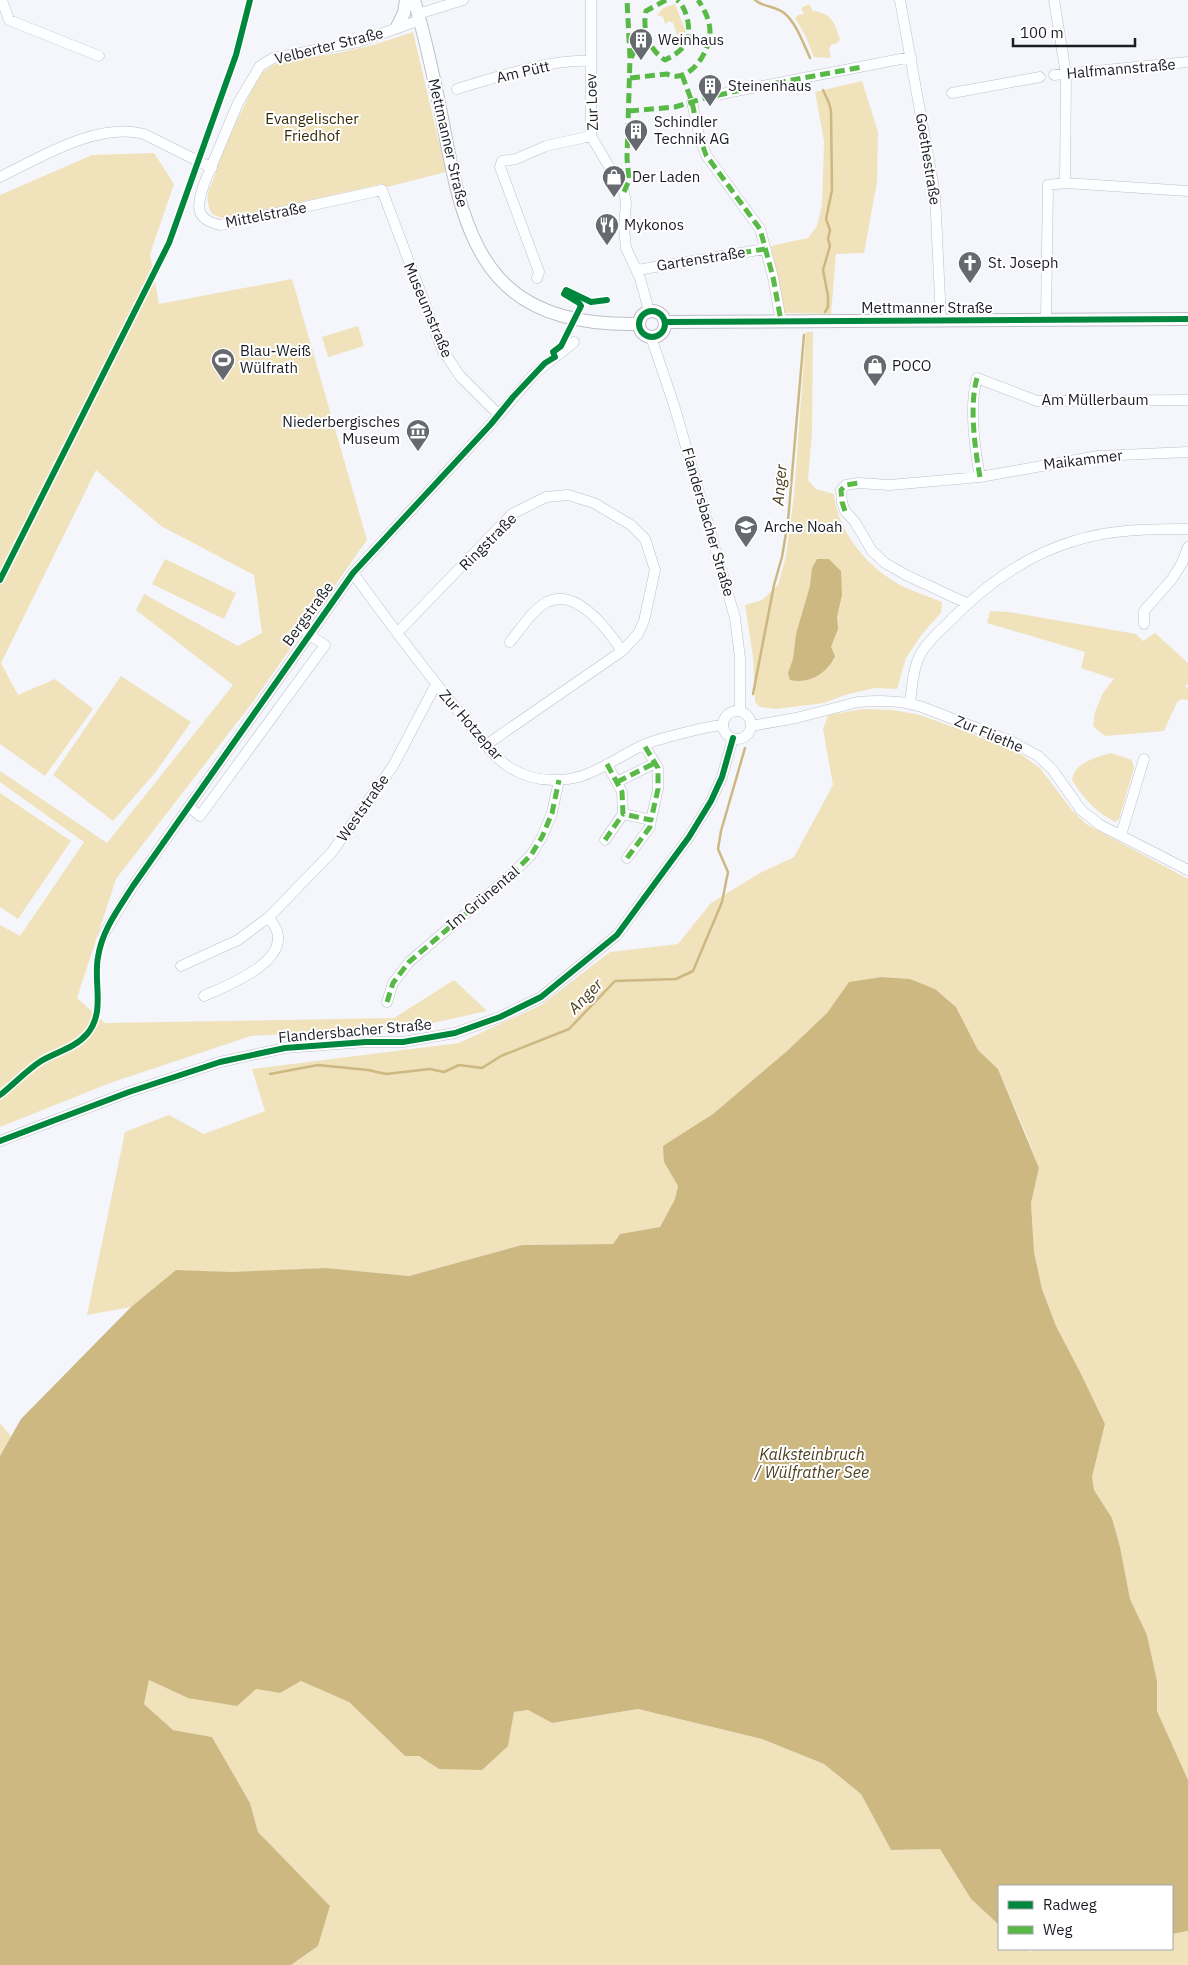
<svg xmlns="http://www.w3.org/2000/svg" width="1188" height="1965" font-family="'IBM Plex Sans',sans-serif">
  <rect width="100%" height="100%" fill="#f4f6fc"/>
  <path fill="#f0e2bb" d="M675 4 686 32 677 35 673 23 669 21 665 24 663 17 657 15 663 8Z
    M809 4 813 11C832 13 835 23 840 40L836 44H832L829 49 831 58 814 57 805 35 795 18 798 15 804 14 801 8Z
    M413 32 446 172 387 187 382 184 234 217 222 218 212 214C199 188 219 184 216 163L260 74 273 65 290 60 338 53 373 45Z
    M862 81 878 132 877 182 864 253 836 254 831 314 784 313 771 246 808 238 817 226 822 205 824 141 815 92Z
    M154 153 174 184 150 254 159 304 292 279 367 540 252 703 116 879 77 998 105 1023 394 1018 454 980 487 1011 428 1024 376 1030 251 1036 110 1083 0 1127V925L20 936 84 842 0 782V771L107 843 233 685 136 610 144 594 238 646 262 633 254 575 161 526 96 470 1 663 18 695 55 679 93 709 45 776 0 744V195L92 155Z
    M358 326 364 346 328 357 322 337Z
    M806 332H813L812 433 808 480 816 489 834 494C837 528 862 560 889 578 904 589 925 595 942 602L941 613 922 634 906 658 897 689 874 688 845 695 824 703 776 709 760 707 755 702 753 657 745 605 762 600 778 585 786 556 794 496Z
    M165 559 236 593 224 619 152 584Z
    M990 611 1009 612 1136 634 1143 641 1155 633 1188 663V684L1185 686 1188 688V700L1182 699 1177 702 1164 731 1105 736 1093 726 1095 712 1103 693 1114 679 1081 668 1085 652 987 623Z
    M121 676 191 722 155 773 113 821 53 775Z
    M863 709 893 710 920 715 981 737 1022 755 1040 768 1071 809 1086 824 1188 879V1780L1157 1711V1681L1147 1635 1130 1599 1120 1547 1112 1518 1094 1490 1092 1477 1105 1424 1056 1326 1042 1289 1034 1252 1031 1203 1039 1168 1024 1129 998 1069 978 1050 956 1007 935 989 910 979 882 977 849 983 827 1013 787 1051 713 1114 690 1130 664 1162 678 1186 675 1199 660 1227 620 1234 613 1244 522 1245 409 1276 326 1268 231 1273 176 1270 131 1307 87 1315 125 1132 169 1115 204 1134 265 1111 252 1069 459 1043 541 1005 610 952 678 944 711 903 760 873 794 857 833 785 823 729 828 715Z
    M1111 753 1132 760 1134 768 1119 819 1115 822C1094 810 1085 800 1072 780 1075 762 1095 758 1111 753Z
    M0 793 71 841 18 919 0 907Z
    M0 1423 11 1436 0 1456Z
    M149 1680 188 1698 256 1689 280 1693 301 1681 349 1702 405 1756H419L439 1769 508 1746 514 1712 528 1710 552 1723 638 1709 762 1739 824 1764 861 1794 891 1850 940 1849 971 1899 999 1925V1949H1026L1030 1952 1036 1949H1172V1934L1188 1931V1965H291L318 1946 330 1906 258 1832 250 1803 212 1737 173 1730 144 1704Z"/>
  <path fill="#cdb881" d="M817 559H829L841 571 842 595 837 617 838 629 831 647 835 656C827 674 809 684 790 680L788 673 793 659 796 634 810 586 812 568Z
    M882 977 910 979 935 989 956 1007 978 1050 998 1069 1039 1168 1031 1203 1034 1252 1042 1289 1056 1326 1081 1374 1105 1424 1092 1477 1094 1490 1112 1518 1120 1547 1130 1599 1147 1635 1157 1681V1711L1188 1780V1931L1172 1934V1886H999V1925L971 1899 940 1849 891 1850 861 1794 824 1764 762 1739 638 1709 552 1723 528 1710 514 1712 508 1746 482 1770 439 1769 419 1756H405L349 1702 301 1681 280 1693 256 1689 237 1706 188 1698 149 1680 144 1704 173 1730 212 1737 250 1803 258 1832 330 1906 318 1946 291 1965H0V1456L21 1419 131 1307 176 1270 231 1272 326 1268 409 1276 522 1245 613 1244 620 1234 660 1227 675 1199 678 1186 664 1162 663 1146 713 1114 787 1051 827 1013 849 982Z"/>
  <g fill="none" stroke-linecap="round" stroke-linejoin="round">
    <path stroke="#cdb881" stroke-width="2.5" d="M755 0C763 7 775 6 784 13 796 22 804 45 810 58
      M823 90 829 103 831 111 832 190 826 219 830 230 828 239 830 246 823 270 828 296V307L825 312
      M753 694 774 585 782 557 788 521 804 335
      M270 1074 318 1065 368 1070 386 1074 430 1069 444 1072 459 1065 482 1068 501 1056 569 1029 615 981 676 979 693 971 722 902 728 872 718 849 721 831 745 748"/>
    <g stroke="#bec0c6" stroke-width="11">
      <path id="minor" d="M2 0 9 20 99 56
        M591 0V136L624 192 626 203 624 228 626 248 640 278 649 311
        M900 0 935 194 941 320
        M418 14 463 0
        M420 20 358 42 273 58 260 66 238 103 204 184C197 206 194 220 221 225L382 190 442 349 460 376 499 415
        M1054 75 1188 62
        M457 89C494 78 552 58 591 61
        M952 93 1040 77
        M721 94 911 57
        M692 102 699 135 706 155 760 229 773 277 781 321
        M0 177C41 157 97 122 144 134L212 168
        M1065 183 1188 191
        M637 270 765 249
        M537 278 539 272 500 167 502 161 516 159 546 146 591 136
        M1046 320 1048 185 1065 183 1066 74 1054 0
        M651 337 674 405 735 618 740 658V711
        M980 477C975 450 969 405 977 378L1037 401 1188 400
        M353 573C390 624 428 675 468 723 481 738 492 756 509 767 531 781 557 783 582 776 603 769 622 755 643 745 658 739 707 726 723 725
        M966 603 906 575 885 563 872 551 855 522 845 511 842 502 841 490 846 485 858 483 890 485 980 477 1098 456 1188 452
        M1144 624V611L1172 579 1182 563 1188 547
        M397 633 512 514 546 497 568 495 594 503 631 525 645 539 655 570 644 621 638 634 622 651 486 745
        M510 642C521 629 532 610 547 602 577 587 608 630 622 651
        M910 703C912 687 913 669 920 655 926 644 936 634 945 626 981 588 1024 556 1074 541 1110 529 1151 529 1188 529
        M723 725a14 14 0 1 1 28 0a14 14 0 1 1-28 0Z
        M751 726 796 718 858 702C880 700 902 700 922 707L1013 742 1038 756 1052 769 1081 810 1100 825 1188 870
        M607 764 622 792 623 814 651 820 658 789V768L644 745
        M617 782 655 763
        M189 807 200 816 325 645 308 634
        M1121 835 1144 759
        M605 840 623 814
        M627 858 650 827 651 820
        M104 934 133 886 353 573 491 424 534 374 574 342
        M181 966 238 940 269 917 332 852 393 766 436 684
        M204 996C226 986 287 963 277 931 275 926 271 921 269 917
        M387 1002 393 983 409 962 511 875 531 855 542 837 552 813 559 780
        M0 1141 129 1092 220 1062 285 1048 366 1042H403L455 1033 500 1017 541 997 617 935 689 837 711 801 722 777 733 738"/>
    </g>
    <g stroke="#bec0c6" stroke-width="14">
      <path id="major" d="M414 0C426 39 434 78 442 118 452 170 462 237 499 278 534 317 588 325 639 324
        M397 27 404 13 406 0
        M639 324a13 13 0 1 1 26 0a13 13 0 1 1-26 0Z
        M666 322 1188 319"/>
    </g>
    <use href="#minor" stroke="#fdfeff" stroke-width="10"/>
    <use href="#major" stroke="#fdfeff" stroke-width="12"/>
    <path stroke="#58b947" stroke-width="5" stroke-dasharray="10 5" stroke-linecap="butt" d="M666 0 646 11C642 30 649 50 665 60 683 51 691 43 688 22 686 13 684 6 677 0
      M631 58 636 48 648 40
      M682 75 692 102 699 135 706 155 760 229 773 277 781 321
      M630 78 667 74C689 85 710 52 710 32 710 21 705 10 698 0
      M629 111 675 107 705 98 760 86 862 67
      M624 192 629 180 627 158 630 58 627 0
      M682 262 765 249
      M977 378C969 405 975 450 980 477
      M845 511 842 502 841 490 846 485 858 483
      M607 764 622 792 623 814 651 820 658 789V768L644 745
      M617 782 655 763
      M605 840 623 814
      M627 858 650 827 651 820
      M387 1002 393 983 409 962 511 875 531 855 542 837 552 813 559 780"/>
    <g stroke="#fff" stroke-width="9">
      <path id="cycleway" d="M639 324a13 13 0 1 1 26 0a13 13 0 1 1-26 0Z
        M666 322 1188 319
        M0 580 169 243 236 55 250 0
        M0 1095C14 1084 27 1070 41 1061 56 1052 75 1048 87 1034 106 1012 93 982 98 957 102 930 119 908 133 886L353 573 491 424 513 397 545 363 555 357 553 352 561 346 581 306 579 303 564 294 566 290 591 302 607 300
        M0 1141 129 1092 220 1062 285 1048 366 1042H403L455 1033 500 1017 541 997 617 935 689 837 711 801 722 777 733 738"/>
    </g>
    <use href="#cycleway" stroke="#00873e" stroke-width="6"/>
  </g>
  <defs>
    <g id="building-pin" transform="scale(1.25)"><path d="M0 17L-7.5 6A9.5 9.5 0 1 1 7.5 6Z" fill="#66696f" stroke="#fff"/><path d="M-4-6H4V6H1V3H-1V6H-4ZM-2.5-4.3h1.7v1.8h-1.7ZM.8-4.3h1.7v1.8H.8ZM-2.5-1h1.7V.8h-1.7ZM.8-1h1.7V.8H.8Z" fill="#fff"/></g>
    <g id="shop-pin" transform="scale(1.25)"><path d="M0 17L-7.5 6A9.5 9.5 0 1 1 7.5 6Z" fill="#66696f" stroke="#fff"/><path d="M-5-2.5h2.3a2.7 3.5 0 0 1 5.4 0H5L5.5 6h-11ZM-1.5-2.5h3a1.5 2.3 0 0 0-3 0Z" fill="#fff"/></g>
    <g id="restaurant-pin" transform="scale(1.25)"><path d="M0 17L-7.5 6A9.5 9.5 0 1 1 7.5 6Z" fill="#66696f" stroke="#fff"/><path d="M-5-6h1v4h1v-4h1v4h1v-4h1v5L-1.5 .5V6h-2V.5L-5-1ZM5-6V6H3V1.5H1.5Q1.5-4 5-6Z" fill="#fff"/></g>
    <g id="church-pin" transform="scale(1.25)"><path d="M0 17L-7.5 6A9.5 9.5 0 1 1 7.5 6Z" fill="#66696f" stroke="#fff"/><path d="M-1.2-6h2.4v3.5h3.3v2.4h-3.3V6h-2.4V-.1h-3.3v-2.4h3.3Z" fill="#fff"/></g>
    <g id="stadium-pin" transform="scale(1.25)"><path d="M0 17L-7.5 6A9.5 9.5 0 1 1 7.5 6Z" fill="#66696f" stroke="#fff"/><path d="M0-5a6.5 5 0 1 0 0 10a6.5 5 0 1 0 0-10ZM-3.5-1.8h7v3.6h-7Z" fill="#fff"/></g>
    <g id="museum-pin" transform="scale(1.25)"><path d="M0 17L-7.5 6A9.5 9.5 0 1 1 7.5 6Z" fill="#66696f" stroke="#fff"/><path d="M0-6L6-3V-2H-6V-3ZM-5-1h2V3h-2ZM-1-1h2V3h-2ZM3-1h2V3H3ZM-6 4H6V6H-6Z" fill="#fff"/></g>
    <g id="school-pin" transform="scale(1.25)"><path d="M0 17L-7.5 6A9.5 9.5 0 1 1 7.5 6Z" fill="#66696f" stroke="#fff"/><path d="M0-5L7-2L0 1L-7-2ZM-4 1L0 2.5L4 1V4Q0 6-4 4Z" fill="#fff"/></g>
  </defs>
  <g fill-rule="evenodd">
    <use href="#building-pin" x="641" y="40"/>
    <use href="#building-pin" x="710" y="86"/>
    <use href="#building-pin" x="636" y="131"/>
    <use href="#shop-pin" x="614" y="177"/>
    <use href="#restaurant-pin" x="607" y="225"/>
    <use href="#church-pin" x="970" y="263"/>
    <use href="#stadium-pin" x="223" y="360"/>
    <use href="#shop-pin" x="875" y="366"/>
    <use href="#museum-pin" x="418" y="431"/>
    <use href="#school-pin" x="746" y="527"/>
  </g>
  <g text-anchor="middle" stroke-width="4" stroke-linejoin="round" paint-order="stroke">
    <g font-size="15" fill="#1a1d23" stroke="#fff" text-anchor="start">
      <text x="658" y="45">Weinhaus</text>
      <text x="728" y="91">Steinenhaus</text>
      <text x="654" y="127">Schindler<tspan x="654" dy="17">Technik AG</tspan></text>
      <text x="632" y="182">Der Laden</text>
      <text x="624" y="230">Mykonos</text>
      <text x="988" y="268">St. Joseph</text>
      <text x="240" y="356">Blau-Weiß<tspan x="240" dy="17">Wülfrath</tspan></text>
      <text x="892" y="371">POCO</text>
      <text x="400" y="427" text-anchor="end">Niederbergisches<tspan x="400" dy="17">Museum</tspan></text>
      <text x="764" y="532">Arche Noah</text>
    </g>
    <g font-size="15" fill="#1a1d23" stroke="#fff">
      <text transform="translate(329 46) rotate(-14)" y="5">Velberter Straße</text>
      <text transform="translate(1121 69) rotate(-5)" y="5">Halfmannstraße</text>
      <text transform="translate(523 72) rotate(-13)" y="5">Am Pütt</text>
      <text transform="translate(592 102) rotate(-92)" y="5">Zur Loev</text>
      <text transform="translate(448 143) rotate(77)" y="5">Mettmanner Straße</text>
      <text transform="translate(928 159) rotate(81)" y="5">Goethestraße</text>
      <text transform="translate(266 215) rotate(-11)" y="5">Mittelstraße</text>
      <text transform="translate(701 259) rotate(-9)" y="5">Gartenstraße</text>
      <text x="927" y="313">Mettmanner Straße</text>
      <text transform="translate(428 310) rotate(67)" y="5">Museumstraße</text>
      <text x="1095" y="405">Am Müllerbaum</text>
      <text transform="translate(1083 460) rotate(-7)" y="5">Maikammer</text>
      <text transform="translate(708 522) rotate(74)" y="5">Flandersbacher Straße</text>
      <text transform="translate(488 542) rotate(-45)" y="5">Ringstraße</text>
      <text transform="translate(308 614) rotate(-54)" y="5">Bergstraße</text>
      <text transform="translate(471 725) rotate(49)" y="5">Zur Hotzepar</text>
      <text transform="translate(989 734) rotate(23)" y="5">Zur Fliethe</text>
      <text transform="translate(363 808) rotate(-55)" y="5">Weststraße</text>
      <text transform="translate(483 898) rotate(-40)" y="5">Im Grünental</text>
      <text transform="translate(355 1031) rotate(-5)" y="5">Flandersbacher Straße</text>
    </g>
    <g font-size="15" fill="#362a05" stroke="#fff">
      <text x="312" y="124">Evangelischer<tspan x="312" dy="17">Friedhof</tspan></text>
    </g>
    <g font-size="16" font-style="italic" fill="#4c3f1b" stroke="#fff">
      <text transform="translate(779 485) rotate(-85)" y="6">Anger</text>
      <text transform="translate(585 996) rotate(-46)" y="6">Anger</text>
      <text x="812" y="1460">Kalksteinbruch<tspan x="812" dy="18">/ Wülfrather See</tspan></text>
    </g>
  </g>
  <rect x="998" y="1885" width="175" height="65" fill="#ffffff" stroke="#a3a5a7"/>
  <rect x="1008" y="1901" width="25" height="8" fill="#00873e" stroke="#a3a5a7"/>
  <text x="1043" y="1910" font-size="15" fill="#1a1d23">Radweg</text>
  <rect x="1008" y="1926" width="25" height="8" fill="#58b947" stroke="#a3a5a7"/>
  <text x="1043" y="1935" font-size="15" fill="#1a1d23">Weg</text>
  <path d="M1013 38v8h122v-8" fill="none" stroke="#1a1d23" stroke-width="2.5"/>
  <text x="1020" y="38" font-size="15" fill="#1a1d23" stroke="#ffffff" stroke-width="4" paint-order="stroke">100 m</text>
</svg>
